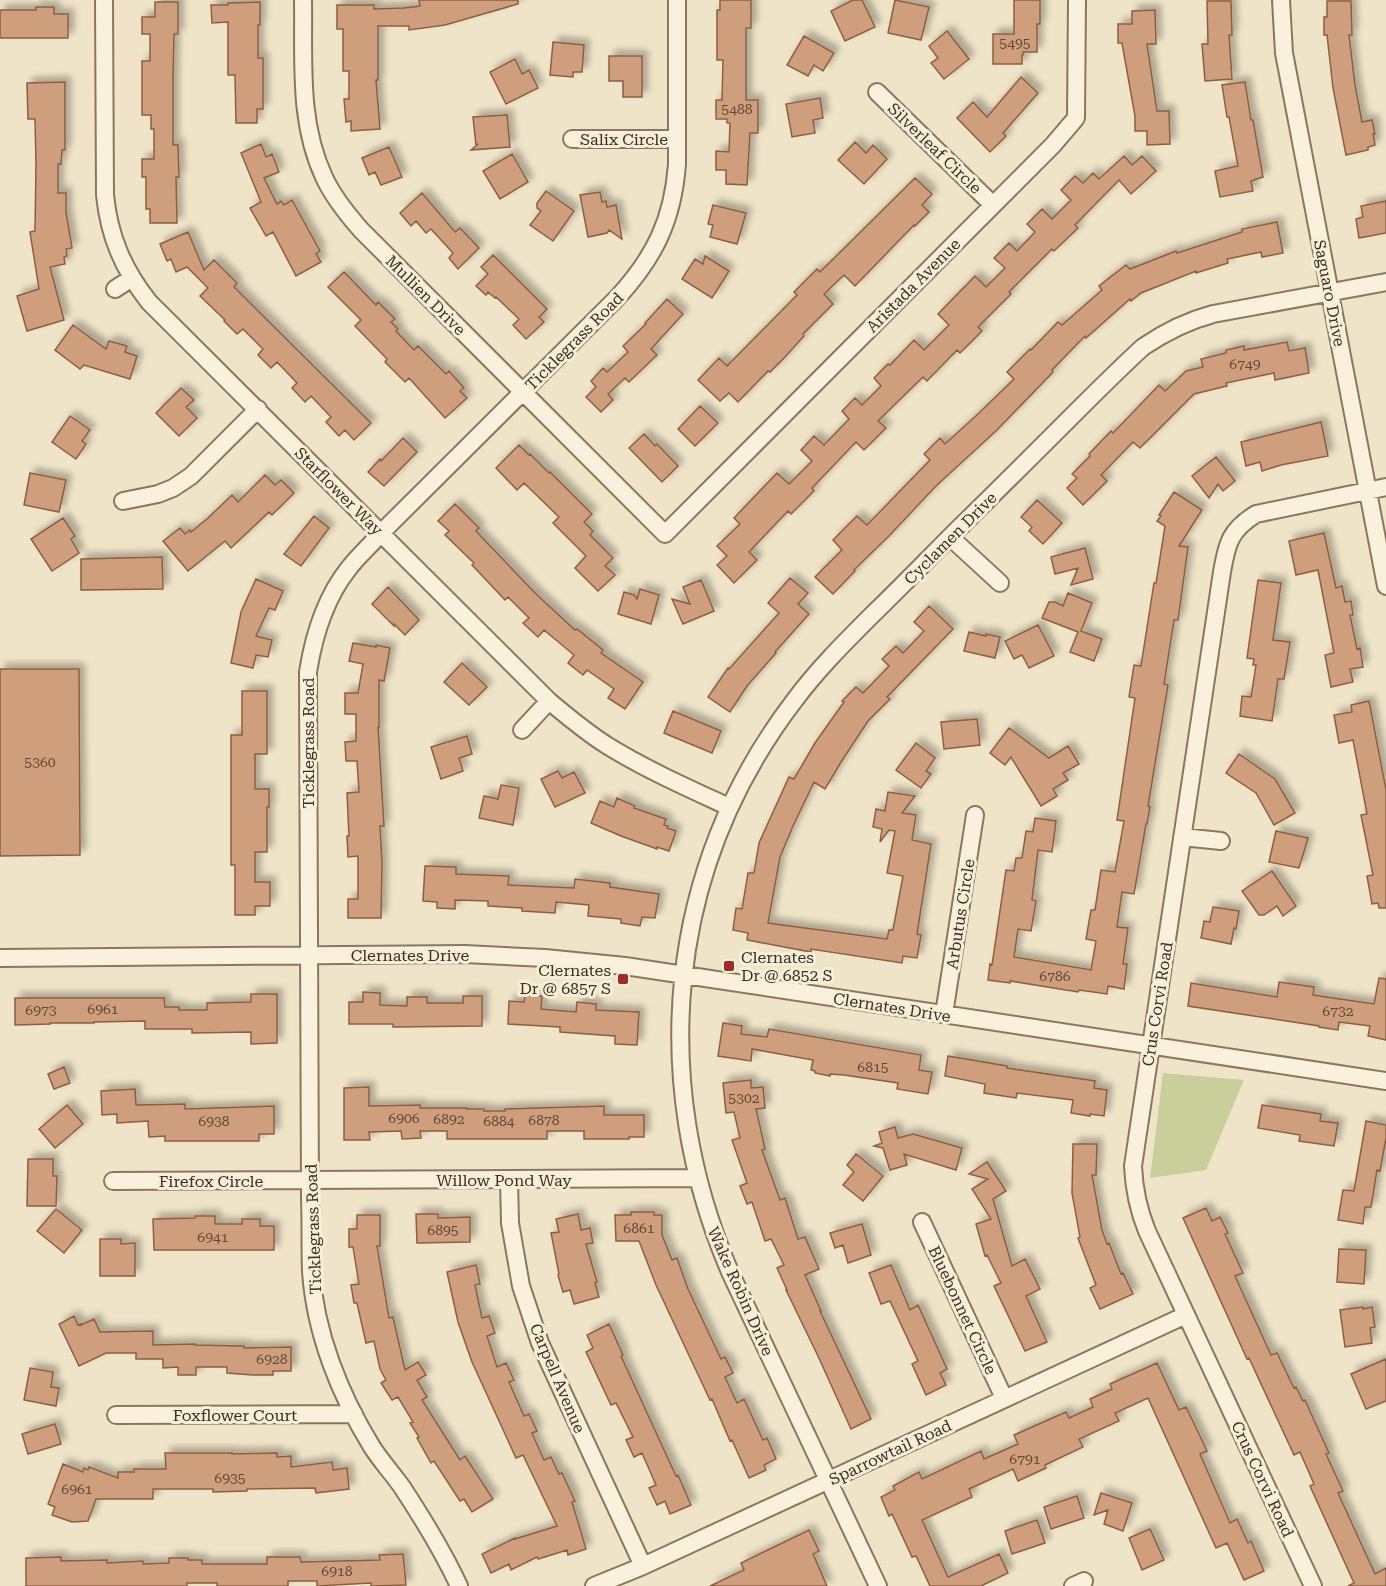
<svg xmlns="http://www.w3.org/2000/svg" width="1386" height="1586" font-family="'Roboto Serif',serif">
  <defs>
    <filter id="shadow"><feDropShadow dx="5.5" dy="-5.5" stdDeviation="3" flood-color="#0004"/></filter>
  </defs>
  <rect width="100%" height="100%" fill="#f0e4c8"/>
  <path fill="#c9cf9b" d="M1163 1073 1244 1080 1206 1170 1150 1178Z"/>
  <path fill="#cf9f7d" stroke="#8d5f41" stroke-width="1.5" filter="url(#shadow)" d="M419 0H518V4L445 25 409 30V26H378V80H376L380 129 351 131V121L346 122 344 99H349V71H343V29H337V5H374V9L404 8 420 6Z
    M720 0H751V28H746V100H758V133H750L747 185 726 184V170H716V151L729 152 730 123H727V119H716V100H722L723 60H717V10H720Z
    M853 0H862L875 27 845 41 831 11Z
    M895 0 929 7 921 40 888 33Z
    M1014 0H1040V24H1037V52H1023V55H1022V64H993V34H1014Z
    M1207 1H1231L1232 35H1229L1232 79 1205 81 1202 44H1208Z
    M1327 1H1351L1352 35H1349L1355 85 1362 122 1372 120 1375 134H1373L1375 145 1368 147V150L1346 155 1333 88 1327 35H1324V17H1327Z
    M155 2H178V34H174L173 79V145H178L179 177H176L177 223H150V209H146V177H142V159H154V129H151V115H142V61H150V34H142V17H155Z
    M260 2V25H258V58H263V109H257V123H236L235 75H228V22L212 23 211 5H228V3Z
    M36 7H54V14H68V38H0V10H36Z
    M1155 10 1156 44H1147L1157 111H1169L1170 144 1147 145V131H1135V116L1122 43H1118V24H1132V11Z
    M947 31 969 59 944 79 931 63 938 58 929 46Z
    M804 36 834 53 823 71 814 65 808 76 787 65Z
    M553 42 584 45 582 72H573V77L550 75Z
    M609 56H642V97H623V81H609Z
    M515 59 522 74 529 70 538 88 506 104 490 72Z
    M1021 77 1038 93 1003 133 1006 136 990 152 957 118 973 102 987 117Z
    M65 82V150H62L61 164H58V193H66V212L72 248 66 249 67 256 64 257 65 264 50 267 64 320 27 331 17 296 39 289 30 232 35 231 36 164 35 119H28L27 83Z
    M1245 82 1251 120H1253L1263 177 1251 181 1253 191 1220 197 1215 171 1238 166 1229 117H1227L1222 85Z
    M820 98 823 118 813 120 815 133 792 137 786 104Z
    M507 115 510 147 471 150 478 144 476 145 473 117Z
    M855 142 866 153 873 145 887 159 864 184 838 160Z
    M261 144 266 157 272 154 279 172 264 178 277 204 281 201 284 205 292 200 320 251 316 254 321 262 296 276 273 232 266 236 250 208 261 202 241 153Z
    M389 147 402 177 381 185 375 172 369 175 362 158Z
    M512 154 528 182 500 199 483 171Z
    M1124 156 1132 165 1142 156 1156 171 1131 194 1119 180 1075 225 1078 228 1054 251 1052 249 1009 292 1011 294 978 327 982 331 960 353 957 350 927 381 923 377 878 421 886 428 864 450 856 442 812 488 814 491 791 514 788 511 749 552 757 560 734 583 717 565 727 556 717 546 740 524 734 518 777 473 789 484 812 461 801 450 814 436 824 445 849 419 842 411 855 398 862 405 881 386 874 378 888 364 890 365 914 340 924 350 949 325 938 314 975 276 986 287 1005 268 994 258 1009 243 1017 251 1035 232 1027 224 1042 209 1052 219 1071 200 1061 190 1075 176 1083 183 1093 173 1099 179Z
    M915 178 932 194 922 205 929 212 915 226 914 225 855 286 844 275 824 294 833 304 803 334 804 336 784 358 770 372 768 371 738 402 729 393 720 401 698 380 719 358 727 366 797 295 794 292 817 269 820 272Z
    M546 191 574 211 553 241 530 225 541 211 537 208V203Z
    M600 192 602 202 606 201 607 207 616 205 622 239 609 230 607 233 588 237 580 195Z
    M422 193 455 232 460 228 479 248 458 269 449 258 453 253 431 229 426 233 416 221 411 226 400 213Z
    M1386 201V233L1359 238 1356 219 1363 217 1361 206Z
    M713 205 746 213 737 244 710 237 713 225 708 224Z
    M1277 222 1283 253 1262 257 1261 252 1227 259 1228 263 1196 273V271L1141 293 1131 301 1130 299 1086 338 1085 336 1052 370 1053 372 996 431 936 486 889 536 854 570 855 571 833 594 815 577 842 550 833 540 857 516 867 525 930 460 924 454 940 438 945 444 979 413 1014 379 1007 372 1030 349 1031 350 1058 322 1062 325 1102 290 1099 286 1126 265 1130 269 1176 251 1177 253 1242 232V229Z
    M188 232 204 270 214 260 237 283 234 287 371 423 354 440 345 430 339 436 326 422 331 417 311 396 305 402 292 388 297 383 277 362 271 368 258 355 263 349 243 329 237 334 224 321 225 320 200 296 208 288 187 267 176 272 171 259 167 261 160 244Z
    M493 255 547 309 539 317 544 322 526 339 513 325 519 319 496 297 495 298 488 292 486 295 476 286 488 274 481 267Z
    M705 256 729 271 712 298 682 279 695 259 703 264Z
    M344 272 376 305 378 302 395 319 391 322 398 329 396 331 414 350 418 346 446 374 449 371 464 388 460 391 467 398 445 418 409 378 405 382 385 362 387 359 355 326 361 320 328 287Z
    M667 299 683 314 651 349 657 355 629 382 625 378 608 394 613 400 601 412 586 397 596 387 591 381 603 368 607 372 628 352 623 346 646 324 645 323Z
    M73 325 106 349 109 341 127 346 125 352 137 356 130 379 84 365 80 369 55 350Z
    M1287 342 1289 351 1305 348 1309 373 1275 380 1274 373 1226 383 1227 386 1194 394 1140 448 1133 442 1101 475 1107 481 1083 505 1067 488 1077 478 1072 474 1090 456 1089 454 1111 431 1113 433 1159 385 1165 391 1186 371 1203 367 1201 359 1226 353V350L1244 346V350Z
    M181 388 194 400 186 407 197 418 179 436 156 413Z
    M700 406 718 423 695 446 678 429Z
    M70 416 90 430 82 441 86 444 76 459 52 442Z
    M1321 422 1328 456 1281 465 1262 471 1260 462 1246 466 1241 442Z
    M644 434 655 446 657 444 678 466 662 482 629 448Z
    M403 438 417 452 384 486 368 472 380 459 381 461Z
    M519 445 529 455 530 454 549 473 550 472 592 514 584 522 593 531 590 535 613 558 605 566 615 575 598 591 575 568 586 556 553 523 559 517 524 483 517 490 496 468Z
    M1216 457 1235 481 1223 491 1218 484 1209 498 1192 476Z
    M30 473 66 480 59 512 24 505Z
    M265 475 275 485 281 480 294 493 272 515 269 512 231 548 225 541 188 571 163 541 180 528 185 534 190 530 191 532 208 518 232 495 238 502Z
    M1174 492 1202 510 1179 546 1188 547 1178 620H1174L1164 684 1168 685 1148 806 1150 807 1147 824H1146L1134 894 1122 892 1117 927 1128 928 1123 964H1127L1124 989 1108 986 1107 994 1079 990 1078 992 1010 981V983L988 980 990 964 992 965 1006 870 1014 871 1016 858H1022L1026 831 1033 832 1035 818 1056 821 1052 852 1038 850 1032 900 1036 901 1031 931 1018 929 1014 957 1091 970 1096 941 1086 939 1091 910H1095L1101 870 1115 872 1124 821 1117 820 1135 698 1129 697 1134 665 1141 666 1154 583H1156L1165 526 1157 521 1161 516 1159 515Z
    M1037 500 1062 523 1043 544 1029 531 1032 527 1021 517Z
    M455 504 479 528 476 531 535 593 575 630 577 629 603 650 601 653 643 682 625 709 608 698 614 689 587 670 583 675 568 663 574 655 544 630 538 637 523 623 529 618 508 597 505 600 472 565 474 563 445 535 449 531 438 521Z
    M314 516 329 528 301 566 284 554Z
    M63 518 75 536 71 539 79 553 52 571 31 539Z
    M1324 533 1336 588 1342 586 1345 602 1351 601 1353 615H1350L1357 649 1360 648 1363 667 1350 669 1353 682 1331 687 1325 655 1334 653 1318 570 1296 575 1289 541Z
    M1085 548 1093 579 1071 585 1078 568 1055 574 1051 557Z
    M162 557 163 589 81 590V559Z
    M790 578 808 593 798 604 809 614 775 652 776 653 747 686 730 712 708 697 728 668 729 669 779 613 768 603Z
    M256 579 283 591 275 610 269 608 256 636 272 640 268 657 256 655 253 668 231 663 241 612Z
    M701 580 714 611 683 624 672 599 690 604 683 587Z
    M1258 580 1281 583 1273 640 1290 642 1284 679H1278L1272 721 1240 716 1242 696 1251 697 1256 665H1253L1254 659 1247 658Z
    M388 587 419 620 405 635 394 624V626L372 604Z
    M640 589 659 595 651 624 618 614 624 592 634 595 637 599Z
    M1068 593 1092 603 1081 631 1102 639 1094 661 1070 652 1078 632 1042 618 1049 602H1055L1063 606Z
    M929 606 953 629 887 697 890 699 868 721 841 762 825 789 814 782 793 826 780 857 768 923 887 939 889 930H893L903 876 887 873 895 831 889 830 880 842 882 829 873 827 876 809 885 811 888 792 915 796 902 813 916 815 912 840 931 844 917 934 921 935 917 958 903 956 902 963 811 949V952L747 940 748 933 733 930 736 908 742 909 748 873H754L759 843 789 777 794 779 815 743 844 702 842 701 856 687 863 693 889 666 882 659 896 646 903 653 924 631 914 622Z
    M1038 625 1054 656 1029 668 1022 655 1014 659 1005 641Z
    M969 632 986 636V634L1000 637 995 658 964 651Z
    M353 643 376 647V645L390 648 384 681 379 680V727H378L384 826H380L382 863 381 918H348V899H358V856L348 857 347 836H349L347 793 359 792 357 761H346L345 742 356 741V714H345V693H358L363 664 349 661Z
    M462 663 487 687 469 705 444 682Z
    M0 669H79L80 855 0 856Z
    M242 691H267V754H255V789H269V807H267V852H255V882H270V906H255V915H235V865H231V735H242Z
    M1369 701 1386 790V908H1379L1378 903 1372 904 1367 876 1373 875 1361 815 1367 814 1353 740 1339 743 1334 715 1352 712 1351 705Z
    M673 711 721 731 712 753 664 733Z
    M977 719 980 745 944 749 941 722Z
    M1009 728 1049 758 1068 746 1079 764 1063 773 1068 780 1053 789 1057 796 1041 806 1011 757 1005 765 990 753Z
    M467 736 472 754 459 758 463 771 441 779 431 747Z
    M916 743 935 758 926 771 931 774 921 788 896 770Z
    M1239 754 1275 779 1295 813 1274 825 1256 793 1226 773Z
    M558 771 562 778 574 772 585 793 555 807 541 779Z
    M501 785 519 788 513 825 479 818 484 796 498 799Z
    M617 798 635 806 634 808 666 819 664 825 668 826 667 828 676 831 669 851 657 847V849L621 836 591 823 600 801 614 807Z
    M1276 831 1308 838 1299 868 1269 862Z
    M425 866 456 867V874L509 876 508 885 574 888 575 879 610 883V887L659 894 655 918 642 917 640 926 621 923V919L588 916 589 905 556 902 555 913 522 911V908L488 906V901L455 900V909L437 908V902L423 901Z
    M1272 871 1296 906 1283 916 1277 906 1264 915H1259L1242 891Z
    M1213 907 1239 911 1236 929 1234 928 1231 944 1201 938 1204 921 1210 922Z
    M1379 978 1386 979V1040L1368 1036 1370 1026 1339 1022 1338 1030 1319 1027V1026L1188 1006 1191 983 1277 997 1279 982 1314 987 1313 995 1374 1004Z
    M363 992 380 993V1005L407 1006V997H427V1003H463V996H482V1026L393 1027V1024H349V1002H363Z
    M251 994H277V1043L251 1044V1032L192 1033V1029H145V1021L94 1022V1023H50V1024L15 1025V998H164L165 1007H179V1010H207V1003L251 1002Z
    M525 996H542L541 1009 576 1012 577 1002 596 1004V1010L639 1012 637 1045 615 1044V1036L560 1032V1027L508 1024 509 1001 524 1002Z
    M723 1023 742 1026 741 1034 767 1037 769 1029 921 1055 919 1070 932 1072 928 1094 897 1089 898 1083 844 1075 830 1074V1076L815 1073V1071L811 1070 813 1060 752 1049 751 1061 718 1056Z
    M948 1056 1007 1066V1068L1095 1081 1094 1088 1107 1090 1104 1116 1090 1114V1116L1071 1113 1073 1100 1017 1093 1016 1098 984 1093 985 1084 945 1076Z
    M64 1067 70 1083 54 1089 48 1074Z
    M751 1080V1088L763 1087 765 1108 756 1109 765 1149 762 1150 780 1200 785 1198 798 1239 805 1237 819 1269 805 1275 821 1311H820L871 1419 851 1429 818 1356 786 1290H787L777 1268 784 1265 771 1239 765 1241 752 1202 747 1204 740 1186 747 1183 732 1140 740 1138 734 1112 726 1113 723 1083Z
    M369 1087V1106L420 1105V1108H467V1109H484V1111H505V1109L604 1106V1115H644V1137H629V1139H584V1131H547V1139H447V1131H420L421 1138 402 1139 401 1131 369 1132 370 1140H344V1088Z
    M135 1089 136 1105 185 1104V1109L274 1106V1134H259V1141H165V1136L149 1137 148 1121 117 1123V1114L102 1115 101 1091Z
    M67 1105 83 1124 55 1148 39 1129Z
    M1262 1105 1321 1114 1320 1121 1338 1123 1334 1146 1299 1141 1300 1135 1258 1128Z
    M1366 1121 1386 1125V1138L1380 1171 1377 1170 1371 1207H1365L1363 1224 1338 1220 1343 1190 1354 1191Z
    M895 1127 898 1138 913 1134 962 1148 956 1170 904 1154 907 1165 890 1170 883 1148 874 1146 882 1143 879 1132Z
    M1073 1144H1097L1096 1175H1092L1102 1230 1107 1244 1109 1243 1121 1274 1123 1273 1133 1294 1100 1309 1090 1288 1096 1285 1078 1238 1080 1237 1072 1193Z
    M856 1154 883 1176 863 1201 843 1185 854 1172 847 1165Z
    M28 1159H53V1176H57L56 1206H27Z
    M987 1162 1006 1191 993 1199 1012 1266 1025 1259 1040 1289 1026 1296 1047 1342 1025 1351 994 1286 1001 1283 987 1255 985 1256 976 1224 991 1219 972 1189 988 1179 969 1174Z
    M1206 1208 1212 1221 1220 1217 1228 1233 1225 1234 1243 1273 1235 1276 1271 1355 1277 1353 1294 1388 1296 1387 1303 1401 1305 1400 1329 1453 1326 1454 1343 1491 1338 1493 1375 1574 1386 1568V1586H1348L1354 1583 1310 1486 1314 1484 1300 1452 1294 1455 1249 1358 1247 1359 1183 1218Z
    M56 1209 82 1230 64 1253 37 1231Z
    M631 1212H654V1215H662V1235L672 1260 677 1258 688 1289 721 1359 725 1357 733 1373 725 1377 737 1403 744 1399 763 1440 767 1438 776 1459 764 1465 766 1470 749 1478 732 1440 730 1441 712 1399 710 1400 693 1364 656 1285 639 1241H616L615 1215H631Z
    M416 1214H438V1218L470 1217V1242L417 1243Z
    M578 1214 581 1230 590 1228 593 1243 586 1244 597 1282 595 1283 599 1297 574 1304 570 1290 563 1292 558 1275 559 1274 551 1233 559 1232 556 1219Z
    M357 1215H380V1246H377L389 1318 393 1317 405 1370 418 1362 426 1375 417 1380 427 1397 422 1400 460 1460 465 1456 493 1499 472 1512 464 1499 460 1501 434 1461 431 1463 417 1438 419 1437 410 1423 413 1422 398 1397 392 1400 381 1383 386 1380 380 1369 374 1341 366 1343 357 1303H354L351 1285 359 1284 353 1247H349V1229H357Z
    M195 1216H215V1224H242V1219H260V1226H274V1250H154L153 1219 195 1218Z
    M862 1224 871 1255 848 1263 843 1245 835 1248 830 1233Z
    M100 1239H121V1244L135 1243V1276H100Z
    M1339 1249 1366 1250 1364 1284 1337 1282Z
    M476 1265 480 1284 475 1285 482 1318 489 1316 495 1333 487 1336 497 1367 506 1363 514 1380 509 1382 524 1416 529 1414 537 1431 532 1433 544 1460 551 1457 559 1474 562 1473 575 1501 572 1502 586 1549 568 1555 567 1550 538 1559 537 1557 511 1570 509 1564 491 1573 482 1554 515 1538V1539L557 1526 523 1455 516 1458 472 1362 458 1322 447 1272Z
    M891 1265 910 1310 918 1305 947 1369 940 1373 946 1385 926 1395 912 1364 918 1361 890 1301 881 1304 869 1273Z
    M1363 1307V1309L1372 1307 1375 1327 1370 1328 1372 1343 1345 1347 1340 1310Z
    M74 1316 78 1325 81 1324V1325L94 1319 100 1332 153 1331V1345L195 1344V1345L244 1346V1348L291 1347V1371H273V1375H253L227 1373V1367H196V1375H178V1367L163 1368V1359H136V1353H106L79 1366 59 1324Z
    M609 1324 623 1355 621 1356 676 1476 678 1475 691 1505 670 1514 665 1501 657 1505 649 1488 656 1485 642 1453 634 1457 626 1440 633 1437 616 1403 611 1405 586 1352 593 1348 587 1335Z
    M1386 1359V1401L1366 1409 1351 1374Z
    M1157 1363 1179 1410 1186 1407 1199 1434 1207 1451 1200 1454 1230 1523 1237 1519 1248 1543 1251 1541 1264 1571 1244 1580 1227 1543 1216 1548 1148 1398 1115 1413 1119 1421 1079 1439 1083 1447 1045 1465 1046 1468 1018 1481 1013 1469 969 1489 972 1497 922 1520 948 1577 999 1554 1008 1573 981 1586H930L916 1556 912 1557 892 1514 889 1516 881 1497 895 1490 893 1486 919 1472 922 1479 981 1451 984 1459 1018 1444 1014 1435 1066 1412 1069 1418 1093 1407 1090 1399 1112 1389 1110 1384Z
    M30 1368 53 1372 51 1387 59 1388 56 1406 24 1400Z
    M55 1424 61 1444 28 1454 22 1434Z
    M165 1453H232V1454L277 1453V1457L291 1456V1467L332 1462 333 1470 347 1468 349 1489 316 1493 315 1488 247 1489V1491L213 1492V1489H153V1499H96L88 1521 72 1522 52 1515 55 1507 48 1504 63 1464 83 1472 84 1468 88 1470 89 1467 118 1478V1472H134V1469H166Z
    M1101 1493 1132 1503 1123 1531 1104 1524 1108 1510 1094 1515Z
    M1077 1496 1084 1518 1051 1529 1044 1507Z
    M1037 1520 1045 1543 1012 1554 1005 1531Z
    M1150 1529 1164 1560 1142 1570 1129 1538Z
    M809 1530 819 1551 813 1554 827 1586H710L744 1570 741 1563Z
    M403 1554 406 1585 371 1586V1583L317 1586V1581H288V1586H217V1583H187V1586H26V1558L61 1557V1561L107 1560V1563L143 1561V1564L169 1563V1558H188V1560H202V1564H267V1557H300L301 1562 380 1560 379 1555Z"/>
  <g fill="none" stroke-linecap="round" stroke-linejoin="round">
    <g stroke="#8d765c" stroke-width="20">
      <path id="minor" d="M104 0 105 195C109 236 123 269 149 302L549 701C568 717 587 733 608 746 647 770 688 788 729 807
        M303 0C304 60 298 122 324 177 333 197 347 214 361 230L665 534 1053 145 1076 118 1077 0
        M1281 0 1284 53 1386 586
        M877 92 993 205
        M572 139H677
        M115 289 132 278
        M123 501 158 494 173 488 191 476 258 409
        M950 537 1000 583
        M522 730 549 701
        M1182 837 1221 841
        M0 958 465 954 545 958 625 966 1386 1081
        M944 1014 975 815
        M509 1180 510 1223 521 1286 540 1343 643 1566
        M113 1181 698 1178
        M922 1222 1004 1398
        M116 1415 354 1414
        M459 1586C443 1551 423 1519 402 1487 392 1473 381 1461 372 1447 340 1395 315 1333 311 1271 310 1247 311 1223 310 1198L308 672C314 634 325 598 349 568 359 555 371 545 381 533L617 298C655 257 673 219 677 164V0
        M594 1586 643 1566 1186 1315
        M878 1586 730 1272C648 1081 666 869 794 701 817 670 844 643 872 615 901 587 929 558 958 529 996 492 1034 454 1072 416 1095 393 1119 369 1143 347 1165 332 1187 321 1213 314L1386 282
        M1073 1586 1084 1581
        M1313 1586 1147 1231C1138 1209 1134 1189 1133 1166L1222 572C1227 543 1230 530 1256 514L1386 487"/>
    </g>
    <use href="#minor" stroke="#faf1dc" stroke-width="16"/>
  </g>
  <g fill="#9e2a2b" stroke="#f7eed8" stroke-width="2">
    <rect x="723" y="960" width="12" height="12" rx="3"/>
    <rect x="617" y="973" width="12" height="12" rx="3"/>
  </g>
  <g text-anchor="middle" stroke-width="6" stroke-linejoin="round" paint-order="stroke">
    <g font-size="14" fill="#624a37">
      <text x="1015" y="48">5495</text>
      <text x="737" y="114">5488</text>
      <text x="1245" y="369">6749</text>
      <text x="40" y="767">5360</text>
      <text x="1055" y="981">6786</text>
      <text x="103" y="1014">6961</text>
      <text x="41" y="1015">6973</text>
      <text x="1338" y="1016">6732</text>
      <text x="873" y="1072">6815</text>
      <text x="744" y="1103">5302</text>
      <text x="404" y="1123">6906</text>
      <text x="449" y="1124">6892</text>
      <text x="544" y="1125">6878</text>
      <text x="214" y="1126">6938</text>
      <text x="499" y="1126">6884</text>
      <text x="639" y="1233">6861</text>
      <text x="443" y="1235">6895</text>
      <text x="213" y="1242">6941</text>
      <text x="272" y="1364">6928</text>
      <text x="1025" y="1464">6791</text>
      <text x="230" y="1483">6935</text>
      <text x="77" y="1494">6961</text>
      <text x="337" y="1576">6918</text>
    </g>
    <g font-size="16" fill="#3d2e20" stroke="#f7eed8">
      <text x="624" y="145">Salix Circle</text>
      <text transform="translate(935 148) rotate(44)" y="6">Silverleaf Circle</text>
      <text transform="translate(913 285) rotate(-45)" y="6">Aristada Avenue</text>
      <text transform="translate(1330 293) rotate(79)" y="6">Saguaro Drive</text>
      <text transform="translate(426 295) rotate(45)" y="6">Mullien Drive</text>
      <text transform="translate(574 341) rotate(-45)" y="6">Ticklegrass Road</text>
      <text transform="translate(339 491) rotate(45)" y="6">Starflower Way</text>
      <text transform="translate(950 538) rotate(-45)" y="6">Cyclamen Drive</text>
      <text transform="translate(308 743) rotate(-90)" y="6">Ticklegrass Road</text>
      <text transform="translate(960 914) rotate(-81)" y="6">Arbutus Circle</text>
      <text x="410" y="961">Clernates Drive</text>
      <text transform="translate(1157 1004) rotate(-81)" y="6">Crus Corvi Road</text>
      <text transform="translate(892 1007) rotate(9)" y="6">Clernates Drive</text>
      <text x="504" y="1186">Willow Pond Way</text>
      <text x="211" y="1187">Firefox Circle</text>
      <text transform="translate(313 1229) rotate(-92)" y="6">Ticklegrass Road</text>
      <text transform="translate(741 1291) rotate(66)" y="6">Wake Robin Drive</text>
      <text transform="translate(963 1310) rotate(65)" y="6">Bluebonnet Circle</text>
      <text transform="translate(558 1378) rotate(67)" y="6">Carpell Avenue</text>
      <text x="235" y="1421">Foxflower Court</text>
      <text transform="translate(890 1452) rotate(-25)" y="6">Sparrowtail Road</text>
      <text transform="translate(1263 1479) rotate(65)" y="6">Crus Corvi Road</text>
    </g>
    <g font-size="16" fill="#3d2e20" stroke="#f7eed8" text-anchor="start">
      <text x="741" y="963">Clernates<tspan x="741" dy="18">Dr @ 6852 S</tspan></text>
      <text x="611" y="976" text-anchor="end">Clernates<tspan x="611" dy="18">Dr @ 6857 S</tspan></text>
    </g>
  </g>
</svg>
